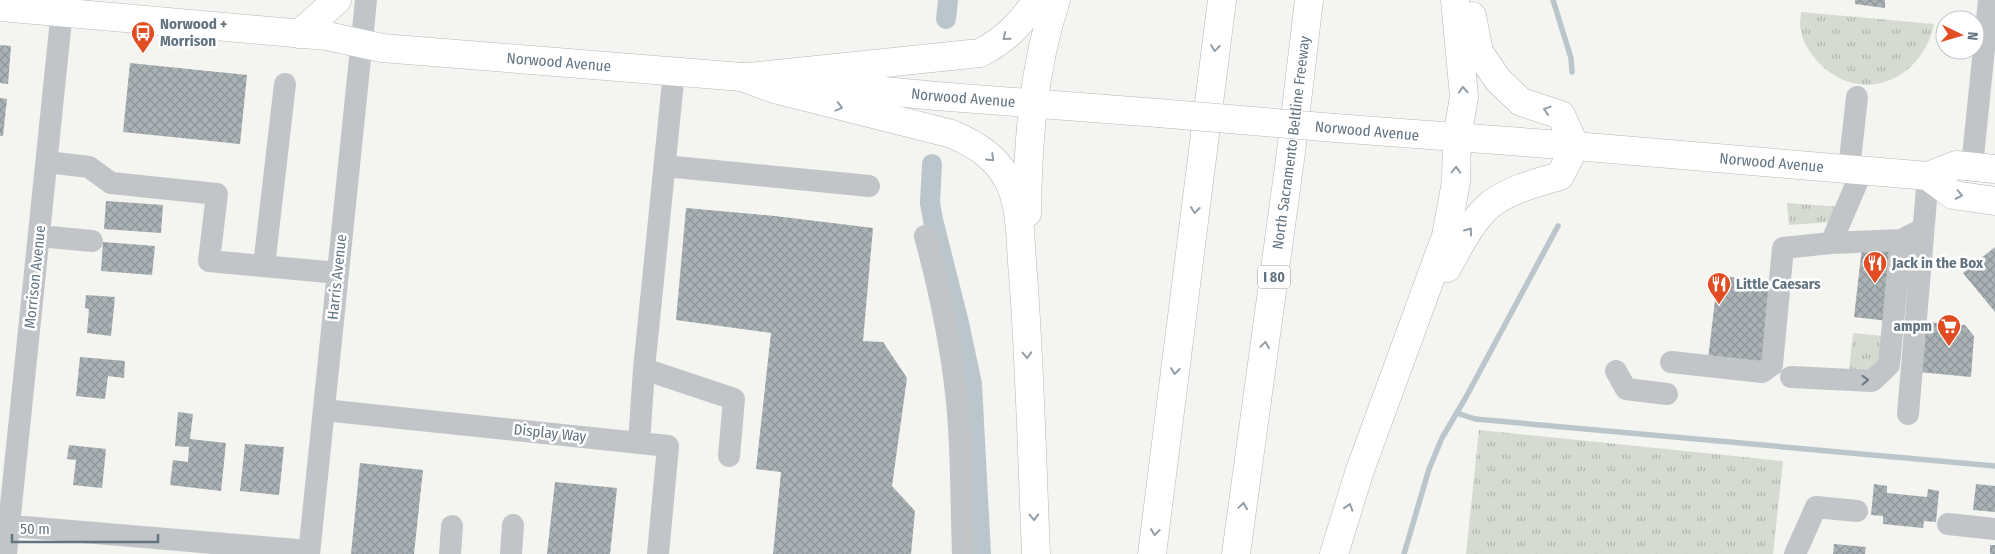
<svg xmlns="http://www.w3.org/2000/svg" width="1995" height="554" font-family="'Fira Sans Condensed',sans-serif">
  <defs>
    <pattern id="grass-tufts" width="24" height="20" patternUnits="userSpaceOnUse" patternTransform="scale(1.25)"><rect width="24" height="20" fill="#d5dbd1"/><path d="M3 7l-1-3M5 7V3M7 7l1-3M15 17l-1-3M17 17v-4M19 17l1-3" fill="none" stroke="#b0b6af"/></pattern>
    <pattern id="building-cross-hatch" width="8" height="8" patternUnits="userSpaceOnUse" patternTransform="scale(1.25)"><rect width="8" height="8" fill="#aab2b6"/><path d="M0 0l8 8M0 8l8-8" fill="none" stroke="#8e9599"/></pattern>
  </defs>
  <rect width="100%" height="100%" fill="#f4f4f0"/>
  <path fill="url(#grass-tufts)" d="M1801 12 1934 24C1923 79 1862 107 1819 63 1811 54 1803 43 1801 31 1799 25 1801 17 1801 12Z
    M1787 203 1841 207 1832 222 1789 225Z
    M1853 333 1884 336 1878 370 1849 371Z
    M1479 430 1783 461 1773 554H1466Z"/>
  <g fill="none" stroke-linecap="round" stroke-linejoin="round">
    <path stroke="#bac6cb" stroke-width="5.5" d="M1553 0 1571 58 1572 72
      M1457 413 1475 419 1995 466
      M1404 554 1429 469 1442 438 1466 397 1558 226"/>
    <path stroke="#bac6cb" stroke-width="20" d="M946 19 948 0
      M932 164 930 203 933 220 959 323 972 384 981 554"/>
  </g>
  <path fill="url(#building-cross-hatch)" d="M1855 0H1885V8L1855 4Z
    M0 45 11 46 8 84 0 83Z
    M130 63 247 75 240 144 123 132Z
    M0 98 7 99 3 136H0Z
    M106 201 163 205 161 233 104 229Z
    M686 208 775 216 873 228 863 341 883 342 907 378 892 486 915 511 911 554H773L781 472 756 469 771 333 676 320Z
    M103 242 155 246 152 275 101 271Z
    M1862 247 1896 251 1888 321 1854 317Z
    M1995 247V312L1963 273Z
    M1718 275 1772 283 1762 365 1708 359Z
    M86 295 115 297 111 336 87 333 89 309 85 308Z
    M1925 322 1965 325 1974 336 1971 377 1919 372Z
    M80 357 125 361 124 378 108 376 105 399 76 396Z
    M178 412 193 414 190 439 226 443 221 491 170 485 173 460 188 462 189 447 175 446Z
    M245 444 284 447 279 495 240 491Z
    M69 445 106 449 102 488 73 485 76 460 67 459Z
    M360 463 423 470 414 554H351Z
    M555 482 617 488 610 554H547Z
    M1874 484 1887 486V493L1927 497 1928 489 1939 491 1936 522 1924 521 1923 528 1883 524V516L1871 515Z
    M1976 484 1995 486V512L1973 510Z
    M1834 544 1866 547 1865 554H1833Z
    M1990 545H1995V554H1990Z"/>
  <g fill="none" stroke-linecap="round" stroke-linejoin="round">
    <g stroke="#b4b8bc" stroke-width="29">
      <g id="major">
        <path id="s1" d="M0 7 327 36 382 48 742 77 936 96 1158 113"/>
        <path d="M299 34 337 0"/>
        <path id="s2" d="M1335 128 1575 146 1928 176 1956 165 1995 169"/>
        <path d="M1928 176 1953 195 1995 201"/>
      </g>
    </g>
    <g stroke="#b4b7ba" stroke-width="29">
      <g id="highway">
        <path d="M742 77 774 89 952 134C977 145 998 158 1010 184 1022 211 1020 245 1023 274 1030 367 1032 461 1036 554"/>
        <path d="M749 77 980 53C1005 40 1021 24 1037 0"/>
        <path d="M1027 213C1028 141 1033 69 1056 0"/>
        <path d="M1447 268C1458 248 1473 218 1491 204 1511 189 1536 183 1560 176L1575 146 1561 115 1521 102 1498 80 1479 52 1472 16"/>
        <path d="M1152 554 1222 0"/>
        <path id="s3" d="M1236 554 1291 152 1309 0"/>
        <path d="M1334 554 1360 470 1446 236 1456 182 1457 138 1464 97 1455 0"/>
      </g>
    </g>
    <path stroke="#c1c5c8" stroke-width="22" d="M674 72 644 369 734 399 729 456
      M47 162 89 167 111 183 217 194 209 261 338 273
      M665 166 869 186
      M1972 166 1989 0
      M1849 169 1857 97
      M39 236 92 241
      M925 236C940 291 951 345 957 401 962 452 961 503 963 554
      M1831 243 1862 171
      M264 266 285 84
      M1671 362 1762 372 1772 365 1783 248 1831 243 1901 240 1923 229
      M1616 371 1626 389 1667 394
      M1791 377 1872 381 1889 365 1901 240
      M324 410 668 446 658 554
      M1908 414 1928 176
      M639 443 644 369
      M1948 524 1995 529
      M0 525 309 551
      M6 554 63 0
      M309 554 366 0
      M450 554 452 526
      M511 554 513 525
      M1795 554 1816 507 1857 511"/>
    <use href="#major" stroke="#fff" stroke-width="28"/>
    <use href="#highway" stroke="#fff" stroke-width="28"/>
    <g stroke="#b4b8bc" stroke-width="29" stroke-linecap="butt">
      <path id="major-bridge" d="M1158 113 1335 128"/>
    </g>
    <use href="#major-bridge" stroke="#fff" stroke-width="28"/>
  </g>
  <defs><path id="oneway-chevron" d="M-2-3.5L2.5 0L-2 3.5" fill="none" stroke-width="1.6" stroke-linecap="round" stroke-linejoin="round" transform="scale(1.25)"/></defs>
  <g stroke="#929ea7">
    <use href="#oneway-chevron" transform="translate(1006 37) rotate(141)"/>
    <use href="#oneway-chevron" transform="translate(1215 48) rotate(97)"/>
    <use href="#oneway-chevron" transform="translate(1463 90) rotate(-93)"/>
    <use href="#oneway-chevron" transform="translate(839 107) rotate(15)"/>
    <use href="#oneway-chevron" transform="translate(1547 110) rotate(-162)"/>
    <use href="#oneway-chevron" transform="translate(991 158) rotate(44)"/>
    <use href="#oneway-chevron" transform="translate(1456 170) rotate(-88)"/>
    <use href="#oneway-chevron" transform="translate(1959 195) rotate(12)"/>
    <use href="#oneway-chevron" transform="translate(1195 210) rotate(97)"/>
    <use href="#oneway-chevron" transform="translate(1469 231) rotate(-54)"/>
    <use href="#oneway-chevron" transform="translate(1265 345) rotate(-82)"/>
    <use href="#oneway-chevron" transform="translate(1027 355) rotate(88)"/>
    <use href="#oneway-chevron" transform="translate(1175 371) rotate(97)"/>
    <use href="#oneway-chevron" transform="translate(1243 506) rotate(-82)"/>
    <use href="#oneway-chevron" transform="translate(1349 507) rotate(-73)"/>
    <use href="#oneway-chevron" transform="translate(1034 517) rotate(88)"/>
    <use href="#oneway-chevron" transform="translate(1155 532) rotate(97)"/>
  </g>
  <use stroke="#687885" href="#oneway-chevron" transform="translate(1865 380) rotate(-2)"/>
  <defs>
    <g id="bus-pin" transform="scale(1.25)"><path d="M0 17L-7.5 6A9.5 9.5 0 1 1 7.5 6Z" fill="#e24c23" stroke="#fff"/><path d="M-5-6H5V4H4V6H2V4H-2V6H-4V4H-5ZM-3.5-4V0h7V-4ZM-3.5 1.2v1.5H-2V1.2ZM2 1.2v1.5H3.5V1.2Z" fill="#fff"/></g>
    <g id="restaurant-pin" transform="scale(1.25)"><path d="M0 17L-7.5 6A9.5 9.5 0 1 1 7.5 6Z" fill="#e24c23" stroke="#fff"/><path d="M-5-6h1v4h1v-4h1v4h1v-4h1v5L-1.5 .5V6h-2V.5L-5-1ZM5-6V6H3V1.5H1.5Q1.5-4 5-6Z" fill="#fff"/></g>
    <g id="supermarket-pin" transform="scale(1.25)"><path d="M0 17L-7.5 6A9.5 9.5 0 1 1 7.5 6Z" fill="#e24c23" stroke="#fff"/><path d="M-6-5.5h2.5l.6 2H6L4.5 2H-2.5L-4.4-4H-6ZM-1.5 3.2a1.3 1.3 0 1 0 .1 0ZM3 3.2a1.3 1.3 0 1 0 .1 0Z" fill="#fff"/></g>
  </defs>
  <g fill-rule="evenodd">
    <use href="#bus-pin" x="143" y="33"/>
    <use href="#restaurant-pin" x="1875" y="263"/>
    <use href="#restaurant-pin" x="1719" y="284"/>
    <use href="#supermarket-pin" x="1949" y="326"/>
  </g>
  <g text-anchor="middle" stroke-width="5" stroke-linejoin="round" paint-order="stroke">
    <rect fill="#fff" stroke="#929ea7" stroke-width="1" x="1258" y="265.5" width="32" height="23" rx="4"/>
    <g font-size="14" font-weight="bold" fill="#637481">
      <text x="1274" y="282">I 80</text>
    </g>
    <g font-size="15" font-weight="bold" fill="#637481" stroke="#fff" text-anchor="start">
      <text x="160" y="29">Norwood +<tspan x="160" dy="17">Morrison</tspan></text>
      <text x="1892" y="268">Jack in the Box</text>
      <text x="1736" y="289">Little Caesars</text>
      <text x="1932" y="331" text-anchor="end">ampm</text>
    </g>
    <g font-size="15" fill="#637481" stroke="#fff">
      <text dy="5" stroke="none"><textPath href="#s1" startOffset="562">Norwood Avenue</textPath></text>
      <text dy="5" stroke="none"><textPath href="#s1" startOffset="968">Norwood Avenue</textPath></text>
      <text transform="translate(1367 131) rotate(5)" y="5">Norwood Avenue</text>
      <text dy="5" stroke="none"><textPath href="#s3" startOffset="415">North Sacramento Beltline Freeway</textPath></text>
      <text dy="5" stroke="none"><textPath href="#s2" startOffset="438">Norwood Avenue</textPath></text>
      <text transform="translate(35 277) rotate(-84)" y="5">Morrison Avenue</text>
      <text transform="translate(337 277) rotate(-84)" y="5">Harris Avenue</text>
      <text transform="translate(550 433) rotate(6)" y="5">Display Way</text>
    </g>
  </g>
  <g transform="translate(1960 35) rotate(95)"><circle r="24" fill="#ffffff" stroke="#c1c7cd"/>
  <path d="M0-4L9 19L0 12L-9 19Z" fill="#e24c23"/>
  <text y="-8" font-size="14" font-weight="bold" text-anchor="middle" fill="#637481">N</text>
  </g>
  <path d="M12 534v8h146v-8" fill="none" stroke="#637481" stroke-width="2.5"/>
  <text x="20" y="534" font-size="15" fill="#637481" stroke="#ffffff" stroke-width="4" paint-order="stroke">50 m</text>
</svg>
